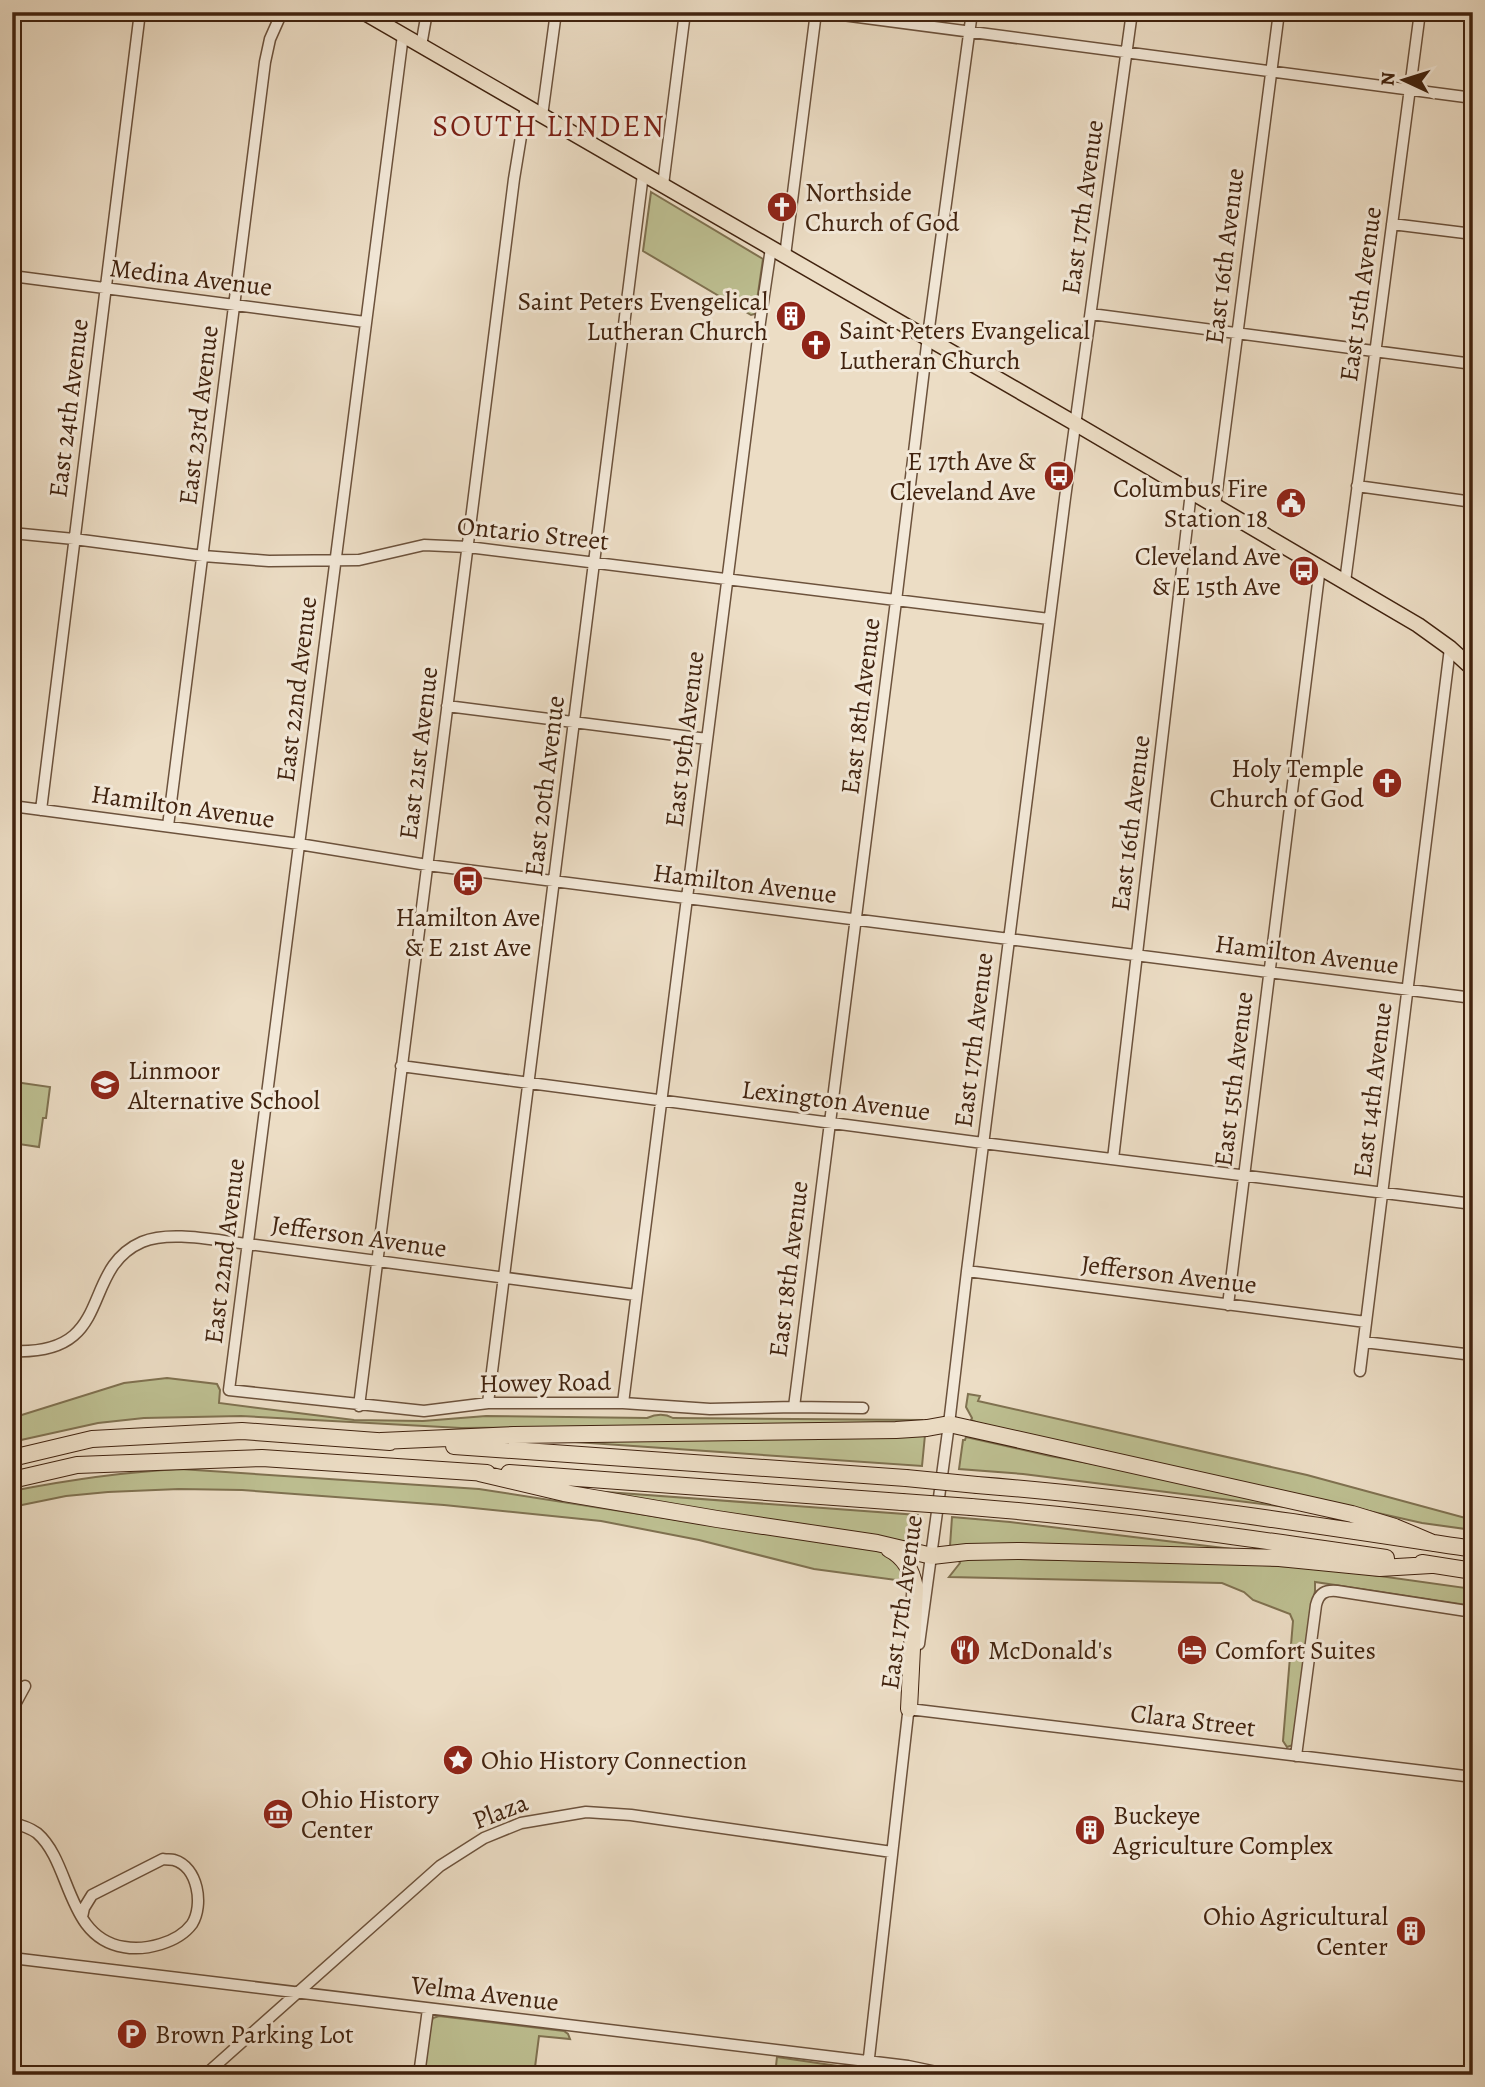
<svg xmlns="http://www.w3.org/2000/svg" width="1485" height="2087" font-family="Alegreya,serif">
  <rect width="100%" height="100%" fill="#ecddc5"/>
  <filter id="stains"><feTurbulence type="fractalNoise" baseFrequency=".00286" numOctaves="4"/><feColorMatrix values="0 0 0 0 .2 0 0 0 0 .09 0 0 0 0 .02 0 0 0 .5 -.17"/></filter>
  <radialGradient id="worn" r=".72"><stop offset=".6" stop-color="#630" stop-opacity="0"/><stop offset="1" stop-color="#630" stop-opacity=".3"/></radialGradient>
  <path fill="#bdbf91" stroke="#7f7150" stroke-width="2" d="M651 192 763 259 755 314 751 315 643 251Z
    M15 1082 50 1087 46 1118H43L39 1147 12 1143V1100Z
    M167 1378 217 1384 220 1390 219 1403 354 1420 423 1421 486 1416 647 1418C656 1414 664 1413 673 1418L923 1420 914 1424 461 1428 241 1416 144 1418 98 1423 12 1442V1418L124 1383Z
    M968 1394 980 1396 978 1401 1307 1475 1473 1520V1530L1422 1523 978 1423 971 1420 972 1418 966 1407Z
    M925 1435 922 1466 546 1440Z
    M966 1437 1050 1456 1154 1475 1286 1507 1023 1474 959 1469 963 1440H965Z
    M180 1469 479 1489 678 1520 877 1543 913 1576 896 1580 814 1569 699 1540 601 1521 444 1505 242 1490 179 1489 108 1492 66 1496 12 1507V1491C68 1480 123 1472 180 1469Z
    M593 1491 918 1515 914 1543 812 1526 759 1521Z
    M952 1517 1010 1522 1257 1552 950 1546Z
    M967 1558 1224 1563 1298 1567 1344 1571 1473 1589V1606L1315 1582V1591L1293 1745 1287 1747 1283 1741 1293 1621 1290 1614 1253 1600 1244 1592 1222 1583 949 1577 960 1563 959 1561Z
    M439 2016 564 2031 568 2034 570 2039 539 2036 534 2075H424L431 2023 433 2018Z
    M777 2057 851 2068 856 2070 859 2075H775Z"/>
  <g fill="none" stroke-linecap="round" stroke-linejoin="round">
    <g stroke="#6c523c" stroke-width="13">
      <path id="minor" d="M820 12 1473 98
        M403 35 229 1390 424 1411 488 1403H623L710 1409 794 1407 863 1408
        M421 46 427 12
        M542 116 556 12
        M663 185 685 12
        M1392 224 1473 234
        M785 256 816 12
        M12 276 365 322
        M1091 314 1473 364
        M1357 486 1473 502
        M1215 506 1279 12
        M12 533 74 539 203 556 269 561 359 560 424 545 468 547 1049 619
        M1345 582 1420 12
        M447 706 707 739
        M12 806 299 844 427 865 1473 998
        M41 810 140 12
        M168 826 265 62 270 39 282 12
        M401 1066 983 1143 1473 1204
        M1113 1159 1191 492
        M967 1271 1366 1322
        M1228 1305 1320 567
        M1364 1342 1473 1355
        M12 1351C117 1356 78 1270 142 1242 171 1230 217 1241 248 1244L636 1295
        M1360 1371 1450 648
        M488 1403 643 174
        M623 1403 760 322 771 248
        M359 1406 514 179 526 106
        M794 1407 896 601 929 328 972 12
        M919 1644 949 1424 967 1271 1065 498 1132 12
        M909 1709 1473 1777
        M12 1710 25 1686
        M1296 1756 1316 1605C1319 1593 1325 1590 1337 1591L1473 1612
        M12 1823C21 1825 30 1828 37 1833 72 1863 66 1938 124 1947 145 1951 178 1943 192 1924 204 1905 198 1867 174 1860 171 1859 167 1860 163 1859L92 1895 84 1908 82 1917
        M12 1958 908 2066 951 2075
        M205 2075 440 1866 484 1838 521 1823 586 1812 631 1815 892 1852
        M419 2075 428 2009
        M867 2075 909 1705"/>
    </g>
    <g stroke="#41230f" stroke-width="17">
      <path id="major" d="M363 12 1076 424 1418 625 1450 648 1473 669"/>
    </g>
    <g stroke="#41230f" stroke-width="18">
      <path id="highway" d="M381 1441 514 1435 896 1430 927 1428 949 1424 1352 1514 1395 1527 1433 1543
        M454 1446 906 1478
        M12 1458 92 1439 242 1431 390 1442
        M479 1473 564 1493 717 1519 877 1543 932 1556 967 1552 1021 1551 1279 1558 1380 1568 1431 1565
        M509 1473 902 1502
        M12 1480 77 1465 262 1458 487 1473
        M977 1485C1143 1498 1308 1524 1473 1549
        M971 1507C1110 1518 1248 1538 1386 1558
        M889 1549C905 1557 912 1571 915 1588L909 1709
        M1422 1563 1473 1571"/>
    </g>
    <use href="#minor" stroke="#f3e9d9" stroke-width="10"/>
    <use href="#major" stroke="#ecddc5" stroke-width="14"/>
    <use href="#highway" stroke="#ecddc5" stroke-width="16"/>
    <g stroke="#41230f" stroke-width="18" stroke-linecap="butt">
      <path id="highway-bridge" d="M906 1478 977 1485
        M902 1502 971 1507"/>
    </g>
    <use href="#highway-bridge" stroke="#ecddc5" stroke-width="16"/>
  </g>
  <defs>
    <g id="church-disc" transform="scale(1.575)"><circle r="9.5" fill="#8f2418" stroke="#f3e9d9"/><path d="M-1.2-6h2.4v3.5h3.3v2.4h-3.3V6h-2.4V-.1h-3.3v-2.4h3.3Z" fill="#fff"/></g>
    <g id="building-disc" transform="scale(1.575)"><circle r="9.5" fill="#8f2418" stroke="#f3e9d9"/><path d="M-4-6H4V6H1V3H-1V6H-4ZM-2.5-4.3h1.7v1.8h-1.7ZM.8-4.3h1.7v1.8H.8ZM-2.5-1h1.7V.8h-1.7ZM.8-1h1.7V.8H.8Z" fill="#fff"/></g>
    <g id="bus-disc" transform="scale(1.575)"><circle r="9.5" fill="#8f2418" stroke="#f3e9d9"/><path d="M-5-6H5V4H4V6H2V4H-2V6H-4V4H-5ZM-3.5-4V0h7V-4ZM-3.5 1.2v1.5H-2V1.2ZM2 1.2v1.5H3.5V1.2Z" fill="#fff"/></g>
    <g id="civic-disc" transform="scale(1.575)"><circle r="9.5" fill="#8f2418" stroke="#f3e9d9"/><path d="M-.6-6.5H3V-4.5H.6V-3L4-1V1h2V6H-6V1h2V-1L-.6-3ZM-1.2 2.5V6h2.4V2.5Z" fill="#fff"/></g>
    <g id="school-disc" transform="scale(1.575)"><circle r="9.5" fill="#8f2418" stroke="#f3e9d9"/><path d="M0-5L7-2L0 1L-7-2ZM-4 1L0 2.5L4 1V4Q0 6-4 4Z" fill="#fff"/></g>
    <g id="restaurant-disc" transform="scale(1.575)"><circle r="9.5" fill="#8f2418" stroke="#f3e9d9"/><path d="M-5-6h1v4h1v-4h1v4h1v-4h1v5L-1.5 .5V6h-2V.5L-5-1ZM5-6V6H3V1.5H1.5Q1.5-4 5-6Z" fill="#fff"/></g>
    <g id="hotel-disc" transform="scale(1.575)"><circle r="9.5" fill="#8f2418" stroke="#f3e9d9"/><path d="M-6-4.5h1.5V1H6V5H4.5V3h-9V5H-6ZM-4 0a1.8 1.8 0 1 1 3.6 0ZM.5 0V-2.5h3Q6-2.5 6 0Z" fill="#fff"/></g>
    <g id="sight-disc" transform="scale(1.575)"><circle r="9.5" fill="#8f2418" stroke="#f3e9d9"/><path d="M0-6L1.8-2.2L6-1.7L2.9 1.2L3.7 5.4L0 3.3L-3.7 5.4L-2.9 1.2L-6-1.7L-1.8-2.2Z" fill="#fff"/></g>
    <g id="museum-disc" transform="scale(1.575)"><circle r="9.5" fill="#8f2418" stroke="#f3e9d9"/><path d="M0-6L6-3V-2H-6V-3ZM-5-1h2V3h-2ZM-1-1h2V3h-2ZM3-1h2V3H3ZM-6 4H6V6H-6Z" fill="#fff"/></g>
    <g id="parking-disc" transform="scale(1.575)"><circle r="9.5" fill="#8f2418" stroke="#f3e9d9"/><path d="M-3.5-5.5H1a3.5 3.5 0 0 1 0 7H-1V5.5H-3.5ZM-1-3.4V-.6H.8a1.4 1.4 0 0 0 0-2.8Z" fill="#fff"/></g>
  </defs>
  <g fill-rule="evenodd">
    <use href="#church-disc" x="782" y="207"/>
    <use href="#building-disc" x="791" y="316"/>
    <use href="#church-disc" x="816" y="345"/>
    <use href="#bus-disc" x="1059" y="476"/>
    <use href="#civic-disc" x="1291" y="503"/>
    <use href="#bus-disc" x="1304" y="571"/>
    <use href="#church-disc" x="1387" y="783"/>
    <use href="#bus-disc" x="468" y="881"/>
    <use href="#school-disc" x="105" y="1085"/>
    <use href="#restaurant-disc" x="965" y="1650"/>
    <use href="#hotel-disc" x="1192" y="1650"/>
    <use href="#sight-disc" x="458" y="1760"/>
    <use href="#museum-disc" x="278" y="1814"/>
    <use href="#building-disc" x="1090" y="1830"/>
    <use href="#building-disc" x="1411" y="1931"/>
    <use href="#parking-disc" x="132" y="2034"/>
  </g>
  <g text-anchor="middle" stroke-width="6" stroke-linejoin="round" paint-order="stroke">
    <g font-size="26" fill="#41230f" stroke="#f3e9d9" text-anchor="start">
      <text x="805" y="201">Northside<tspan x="805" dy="30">Church of God</tspan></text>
      <text x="768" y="310" text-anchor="end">Saint Peters Evengelical<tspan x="768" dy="30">Lutheran Church</tspan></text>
      <text x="839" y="339">Saint Peters Evangelical<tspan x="839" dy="30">Lutheran Church</tspan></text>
      <text x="1036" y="470" text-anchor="end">E 17th Ave &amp;<tspan x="1036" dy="30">Cleveland Ave</tspan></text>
      <text x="1268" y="497" text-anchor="end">Columbus Fire<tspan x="1268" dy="30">Station 18</tspan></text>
      <text x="1281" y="565" text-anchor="end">Cleveland Ave<tspan x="1281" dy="30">&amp; E 15th Ave</tspan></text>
      <text x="1364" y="777" text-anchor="end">Holy Temple<tspan x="1364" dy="30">Church of God</tspan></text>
      <text x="468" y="926" text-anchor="middle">Hamilton Ave<tspan x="468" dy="30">&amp; E 21st Ave</tspan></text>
      <text x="128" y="1079">Linmoor<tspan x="128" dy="30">Alternative School</tspan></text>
      <text x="988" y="1659">McDonald's</text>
      <text x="1215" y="1659">Comfort Suites</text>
      <text x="481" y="1769">Ohio History Connection</text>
      <text x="301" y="1808">Ohio History<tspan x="301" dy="30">Center</tspan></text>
      <text x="1113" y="1824">Buckeye<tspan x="1113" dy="30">Agriculture Complex</tspan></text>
      <text x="1388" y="1925" text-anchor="end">Ohio Agricultural<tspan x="1388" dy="30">Center</tspan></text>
      <text x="155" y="2043">Brown Parking Lot</text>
    </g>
    <g font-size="26" fill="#41230f" stroke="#f3e9d9">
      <text transform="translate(1082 207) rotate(-82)" y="9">East 17th Avenue</text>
      <text transform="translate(1224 256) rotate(-83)" y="9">East 16th Avenue</text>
      <text transform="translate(191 277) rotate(7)" y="9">Medina Avenue</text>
      <text transform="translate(1360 294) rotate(-82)" y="9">East 15th Avenue</text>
      <text transform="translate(68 408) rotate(-83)" y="9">East 24th Avenue</text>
      <text transform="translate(198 415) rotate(-83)" y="9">East 23rd Avenue</text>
      <text transform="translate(533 533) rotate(6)" y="9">Ontario Street</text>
      <text transform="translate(296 689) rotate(-83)" y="9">East 22nd Avenue</text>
      <text transform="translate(860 706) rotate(-83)" y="9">East 18th Avenue</text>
      <text transform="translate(684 739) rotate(-83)" y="9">East 19th Avenue</text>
      <text transform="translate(418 753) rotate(-83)" y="9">East 21st Avenue</text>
      <text transform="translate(544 786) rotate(-83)" y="9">East 20th Avenue</text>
      <text transform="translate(183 806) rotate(8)" y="9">Hamilton Avenue</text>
      <text transform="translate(1130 823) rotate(-83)" y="9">East 16th Avenue</text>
      <text transform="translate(745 883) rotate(7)" y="9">Hamilton Avenue</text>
      <text transform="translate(1307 954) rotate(7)" y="9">Hamilton Avenue</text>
      <text transform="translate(973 1040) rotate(-83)" y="9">East 17th Avenue</text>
      <text transform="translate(1233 1079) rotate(-83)" y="9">East 15th Avenue</text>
      <text transform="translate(1372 1090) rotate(-83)" y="9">East 14th Avenue</text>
      <text transform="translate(836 1100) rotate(7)" y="9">Lexington Avenue</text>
      <text transform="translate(359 1236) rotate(8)" y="9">Jefferson Avenue</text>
      <text transform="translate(224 1251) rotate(-83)" y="9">East 22nd Avenue</text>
      <text transform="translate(788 1269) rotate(-83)" y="9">East 18th Avenue</text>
      <text transform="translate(1169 1274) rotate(7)" y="9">Jefferson Avenue</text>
      <text transform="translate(545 1382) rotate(-1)" y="9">Howey Road</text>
      <text transform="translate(901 1602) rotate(-82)" y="9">East 17th Avenue</text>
      <text transform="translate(1193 1720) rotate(7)" y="9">Clara Street</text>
      <text transform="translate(500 1811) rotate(-21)" y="9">Plaza</text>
      <text transform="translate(485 1993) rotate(7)" y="9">Velma Avenue</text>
    </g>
    <g font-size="30" letter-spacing="2" fill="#7a1f14" stroke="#f3e9d9">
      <text x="549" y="136">SOUTH LINDEN</text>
    </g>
  </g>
  <rect width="1485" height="2087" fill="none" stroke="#ecddc5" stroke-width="42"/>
  <rect x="14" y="14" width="1457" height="2059" fill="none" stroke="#41230f" stroke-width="3.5"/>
  <rect x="21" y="21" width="1443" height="2045" fill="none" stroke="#41230f" stroke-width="2"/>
  <g transform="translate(1404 80) rotate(274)" stroke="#f3e9d9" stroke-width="5" paint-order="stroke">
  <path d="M0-5L12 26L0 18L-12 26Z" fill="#41230f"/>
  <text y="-10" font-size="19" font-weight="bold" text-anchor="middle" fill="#41230f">N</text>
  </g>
  <rect width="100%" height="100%" filter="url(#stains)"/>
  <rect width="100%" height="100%" fill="url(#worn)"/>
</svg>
